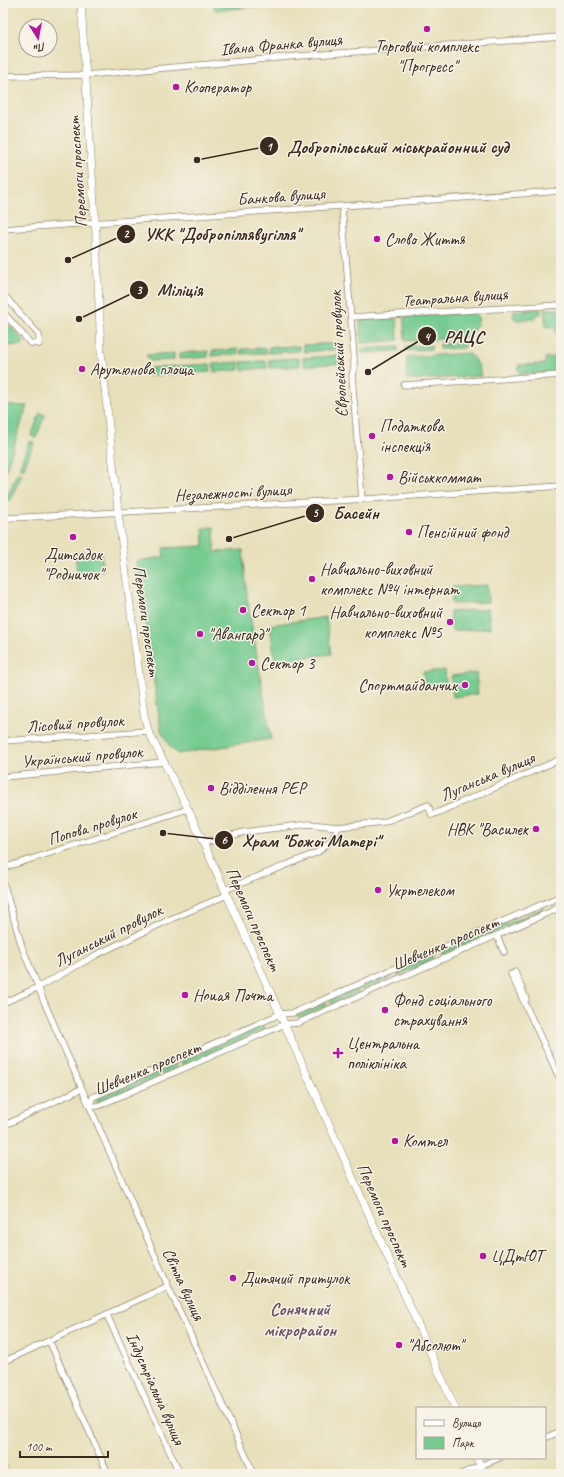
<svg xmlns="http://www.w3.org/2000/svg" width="564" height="1477" font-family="Caveat,sans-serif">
  <rect width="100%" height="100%" fill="#f7f3e8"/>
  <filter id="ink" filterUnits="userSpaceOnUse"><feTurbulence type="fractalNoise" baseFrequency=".025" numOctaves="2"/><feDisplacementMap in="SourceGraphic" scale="8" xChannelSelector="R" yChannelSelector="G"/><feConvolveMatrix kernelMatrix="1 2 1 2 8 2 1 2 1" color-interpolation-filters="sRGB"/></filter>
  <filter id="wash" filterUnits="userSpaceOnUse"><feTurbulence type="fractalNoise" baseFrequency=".012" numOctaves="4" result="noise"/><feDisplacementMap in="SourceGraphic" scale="16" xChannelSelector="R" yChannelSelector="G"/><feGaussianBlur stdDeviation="0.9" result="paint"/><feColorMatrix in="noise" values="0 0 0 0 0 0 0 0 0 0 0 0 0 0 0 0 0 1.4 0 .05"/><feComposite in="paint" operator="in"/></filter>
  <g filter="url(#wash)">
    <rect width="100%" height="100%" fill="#e7e0bb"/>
    <path fill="#74cb90" stroke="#587a57" d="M214 3H265L266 6 215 10Z
      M541 309V314L536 315 534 319 517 320 513 317 514 311Z
      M544 309H561V336H558L553 327H546Z
      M476 312 479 321 468 338 405 341 404 317Z
      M3 318 24 341 22 345 3 346Z
      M397 318 398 340 361 343 360 320Z
      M561 342V372L520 374 518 369 519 365 545 364V358L555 357 556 347Z
      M342 343V349L304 352 303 345Z
      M464 343 465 348 440 349V344Z
      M431 345 432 349 406 351V346Z
      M299 346V351L269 353V347Z
      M398 347V351L361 353V349Z
      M266 348 267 353 241 354V349Z
      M238 349V354L212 356V351Z
      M208 351V357L179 359V353Z
      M174 353V360L150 361 146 355Z
      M469 353 479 366 481 376 407 380 406 357Z
      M343 355V363L304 366 303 358Z
      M299 358 300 366 270 368 269 360Z
      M266 361 267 368 242 370 241 362Z
      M239 362V370L214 372 213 364Z
      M210 364V372L179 374 178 366Z
      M175 366V374L148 376 150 368Z
      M3 405 27 406 3 479Z
      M40 413 45 415 36 438 31 436Z
      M29 441 34 443 23 470 19 468Z
      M17 473 22 474 10 501 6 500Z
      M214 527 215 552 243 550 247 597 271 739 177 754 169 745 161 730 136 561 164 557 163 548 204 546 203 528Z
      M101 551 103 571 77 573 75 553Z
      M487 585 488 602 452 604 451 587Z
      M488 609 490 628 452 631 450 612Z
      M326 617 331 654 275 661 270 625Z
      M445 670 446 684 425 686 423 672Z
      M476 673 478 694 453 697 451 676Z
      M542 908 544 911 442 955 441 952Z
      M433 955 434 959 398 976 397 972Z
      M387 975 389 979 362 990 361 987Z
      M357 988 359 992 331 1004 329 1001Z
      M326 1002 328 1006 299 1018 297 1015Z
      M263 1025 265 1029 183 1066 181 1061Z
      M175 1063 177 1068 98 1104 96 1099Z"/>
  </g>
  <g filter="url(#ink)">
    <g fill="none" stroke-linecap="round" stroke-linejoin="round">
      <g stroke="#91856c" stroke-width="7">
        <path id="minor" d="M3 76 86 75 299 56 561 37
          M342 207 354 358V367L352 376 362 499
          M3 229 561 191
          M3 294 39 335V344L30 343 3 312
          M351 317 561 305
          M404 385 561 375
          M3 516 10 518 367 499 561 486
          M3 741 148 731
          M3 777 164 762
          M203 843 244 832 309 824 338 827 384 822 428 805 432 815 561 759
          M3 868 188 809
          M3 882 22 947 45 1004 168 1286 254 1474
          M225 890 318 852 333 839 338 827
          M497 936 504 952
          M515 972 526 999 525 1002
          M511 974 561 1081
          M3 1003 39 987 96 955 171 919 227 895
          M89 1106 93 1097 280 1014 293 1013 561 896
          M89 1106H98L285 1024 298 1023 561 907
          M3 1126 81 1089
          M107 1315 180 1474
          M49 1340 108 1474
          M3 1362 168 1286
          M545 1438 561 1431
          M3 1466 7 1474
          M461 1474 499 1458"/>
      </g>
      <g stroke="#91856c" stroke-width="8">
        <path id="major" d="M81 3 96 235 101 352 119 520 144 714 148 731 188 809 227 895 455 1408
          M477 1458 484 1474"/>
      </g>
      <use href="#minor" stroke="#fff" stroke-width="5.5"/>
      <use href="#major" stroke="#fff" stroke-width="7"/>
    </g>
  </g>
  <g fill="#b5179e" stroke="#f7f3e8" stroke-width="1.5">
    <circle cx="427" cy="29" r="4"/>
    <circle cx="176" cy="87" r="4"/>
    <circle cx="377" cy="239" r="4"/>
    <circle cx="82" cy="369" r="4"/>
    <circle cx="372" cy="436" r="4"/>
    <circle cx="390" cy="477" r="4"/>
    <circle cx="409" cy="532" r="4"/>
    <circle cx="73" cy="537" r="4"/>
    <circle cx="312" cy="579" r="4"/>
    <circle cx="243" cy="610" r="4"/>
    <circle cx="450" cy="622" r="4"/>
    <circle cx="200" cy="634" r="4"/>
    <circle cx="252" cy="663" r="4"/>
    <circle cx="465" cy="685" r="4"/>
    <circle cx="211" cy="788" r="4"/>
    <circle cx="536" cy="829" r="4"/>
    <circle cx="378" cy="890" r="4"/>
    <circle cx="185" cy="995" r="4"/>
    <circle cx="385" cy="1010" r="4"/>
    <path d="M336 1047h4v4h4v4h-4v4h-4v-4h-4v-4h4z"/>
    <circle cx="395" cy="1141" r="4"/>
    <circle cx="483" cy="1256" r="4"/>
    <circle cx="233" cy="1278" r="4"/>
    <circle cx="399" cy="1345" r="4"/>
  </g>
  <g text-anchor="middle" stroke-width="3" stroke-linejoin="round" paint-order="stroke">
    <g font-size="17" fill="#3b2a1e" stroke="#f7f3e8">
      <text transform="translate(281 44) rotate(-5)" y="6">Івана Франка вулиця</text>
      <text transform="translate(77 172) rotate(-94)" y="6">Перемоги проспект</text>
      <text transform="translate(281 196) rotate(-4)" y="6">Банкова вулиця</text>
      <text transform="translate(455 297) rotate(-4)" y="6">Театральна вулиця</text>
      <text transform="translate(338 354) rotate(-93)" y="6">Європейський провулок</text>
      <text transform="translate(233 492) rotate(-3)" y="6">Незалежності вулиця</text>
      <text transform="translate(147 621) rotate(82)" y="6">Перемоги проспект</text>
      <text transform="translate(75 723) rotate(-4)" y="6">Лісовий провулок</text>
      <text transform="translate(82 756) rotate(-5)" y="6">Український провулок</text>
      <text transform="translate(487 776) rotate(-23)" y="6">Луганська вулиця</text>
      <text transform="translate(92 826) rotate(-17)" y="6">Попова провулок</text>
      <text transform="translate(254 919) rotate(66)" y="6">Перемоги проспект</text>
      <text transform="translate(108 935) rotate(-27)" y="6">Луганський провулок</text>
      <text transform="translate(445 943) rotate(-23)" y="6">Шевченка проспект</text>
      <text transform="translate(147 1068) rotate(-23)" y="6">Шевченка проспект</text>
      <text transform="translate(385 1215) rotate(66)" y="6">Перемоги проспект</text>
      <text transform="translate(184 1284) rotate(65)" y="6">Світла вулиця</text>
      <text transform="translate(156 1388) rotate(66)" y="6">Індустріальна вулиця</text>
    </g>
    <g font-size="17" fill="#3b2a1e" stroke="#f7f3e8" text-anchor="start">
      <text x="427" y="52" text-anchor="middle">Торговий комплекс<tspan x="427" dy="20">"Прогресс"</tspan></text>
      <text x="184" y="93">Кооператор</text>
      <text x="385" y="245">Слово Життя</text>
      <text x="90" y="375">Арутюнова площа</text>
      <text x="380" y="432">Податкова<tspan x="380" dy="20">інспекція</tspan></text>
      <text x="398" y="483">Військкоммат</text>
      <text x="417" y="538">Пенсійний фонд</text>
      <text x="73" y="560" text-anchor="middle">Дитсадок<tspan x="73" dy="20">"Родничок"</tspan></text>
      <text x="320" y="575">Навчально-виховний<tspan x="320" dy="20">комплекс №4 інтернат</tspan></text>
      <text x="251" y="616">Сектор 1</text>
      <text x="442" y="618" text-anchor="end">Навчально-виховний<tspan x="442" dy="20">комплекс №5</tspan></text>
      <text x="208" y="640">"Авангард"</text>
      <text x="260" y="669">Сектор 3</text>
      <text x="457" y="691" text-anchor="end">Спортмайданчик</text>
      <text x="219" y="794">Відділення РЕР</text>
      <text x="528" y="835" text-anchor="end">НВК "Василек</text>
      <text x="386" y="896">Укртелеком</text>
      <text x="193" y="1001">Ноиая Почта</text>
      <text x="393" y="1006">Фонд соціального<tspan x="393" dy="20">страхування</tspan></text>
      <text x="347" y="1049">Центральна<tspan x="347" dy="20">поліклініка</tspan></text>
      <text x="403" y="1147">Комтел</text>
      <text x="491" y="1262">ЦДтЮТ</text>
      <text x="241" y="1284">Дитячий притулок</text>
      <text x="407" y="1351">"Абсолют"</text>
    </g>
    <g font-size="18" font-weight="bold" fill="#6b5564" stroke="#f7f3e8">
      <text x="300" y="1315">Сонячний<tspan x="300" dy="21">мікрорайон</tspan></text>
    </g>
  </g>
  <path fill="none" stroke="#3b2a1e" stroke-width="1.5" d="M197 160L269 146M68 260L126 234M79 319L139 290M368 372L427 336M229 539L315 513M163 833L224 840"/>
  <g fill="#3b2a1e" stroke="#f7f3e8" stroke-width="1.5">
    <circle cx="197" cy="160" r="4"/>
    <circle cx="68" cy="260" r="4"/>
    <circle cx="79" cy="319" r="4"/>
    <circle cx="368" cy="372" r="4"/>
    <circle cx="229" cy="539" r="4"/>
    <circle cx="163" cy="833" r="4"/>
    <circle cx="269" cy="146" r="10"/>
    <circle cx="126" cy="234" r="10"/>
    <circle cx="139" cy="290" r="10"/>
    <circle cx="427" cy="336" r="10"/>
    <circle cx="315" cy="513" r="10"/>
    <circle cx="224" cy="840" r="10"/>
  </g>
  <g font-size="12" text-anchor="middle" font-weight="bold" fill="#fff">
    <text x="269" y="151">1</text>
    <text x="126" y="238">2</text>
    <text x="139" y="294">3</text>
    <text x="427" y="341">4</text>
    <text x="315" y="517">5</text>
    <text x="224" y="844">6</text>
  </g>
  <g font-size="18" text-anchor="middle" font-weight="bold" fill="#3b2a1e" stroke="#f7f3e8" stroke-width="3" stroke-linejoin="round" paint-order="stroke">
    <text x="398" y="153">Добропільський міськрайонний суд</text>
    <text x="222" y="240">УКК "Добропіллявугілля"</text>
    <text x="180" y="296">Міліція</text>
    <text x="464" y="343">РАЦС</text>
    <text x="356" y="519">Басейн</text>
    <text x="311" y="847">Храм "Божої Матері"</text>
  </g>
  <rect width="564" height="1477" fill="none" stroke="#f7f3e8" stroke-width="16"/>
  <rect x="416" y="1407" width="130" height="52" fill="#f7f3e8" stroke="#aca397"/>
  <rect x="424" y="1420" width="20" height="6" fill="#ffffff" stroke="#aca397"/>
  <text x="452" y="1427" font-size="12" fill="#3b2a1e">Вулиця</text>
  <rect x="424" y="1437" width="20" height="12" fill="#74cb90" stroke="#aca397"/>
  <text x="452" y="1447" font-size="12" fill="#3b2a1e">Парк</text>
  <g transform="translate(38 38) rotate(169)"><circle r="19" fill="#f7f3e8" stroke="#aca397"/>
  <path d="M0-3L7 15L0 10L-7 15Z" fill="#b5179e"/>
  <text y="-6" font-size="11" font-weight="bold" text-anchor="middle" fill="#3b2a1e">Пн</text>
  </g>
  <path d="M20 1451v6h88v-6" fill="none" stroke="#3b2a1e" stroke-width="2"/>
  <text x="26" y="1451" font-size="12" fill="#3b2a1e" stroke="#f7f3e8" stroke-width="3" paint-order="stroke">100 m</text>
</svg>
